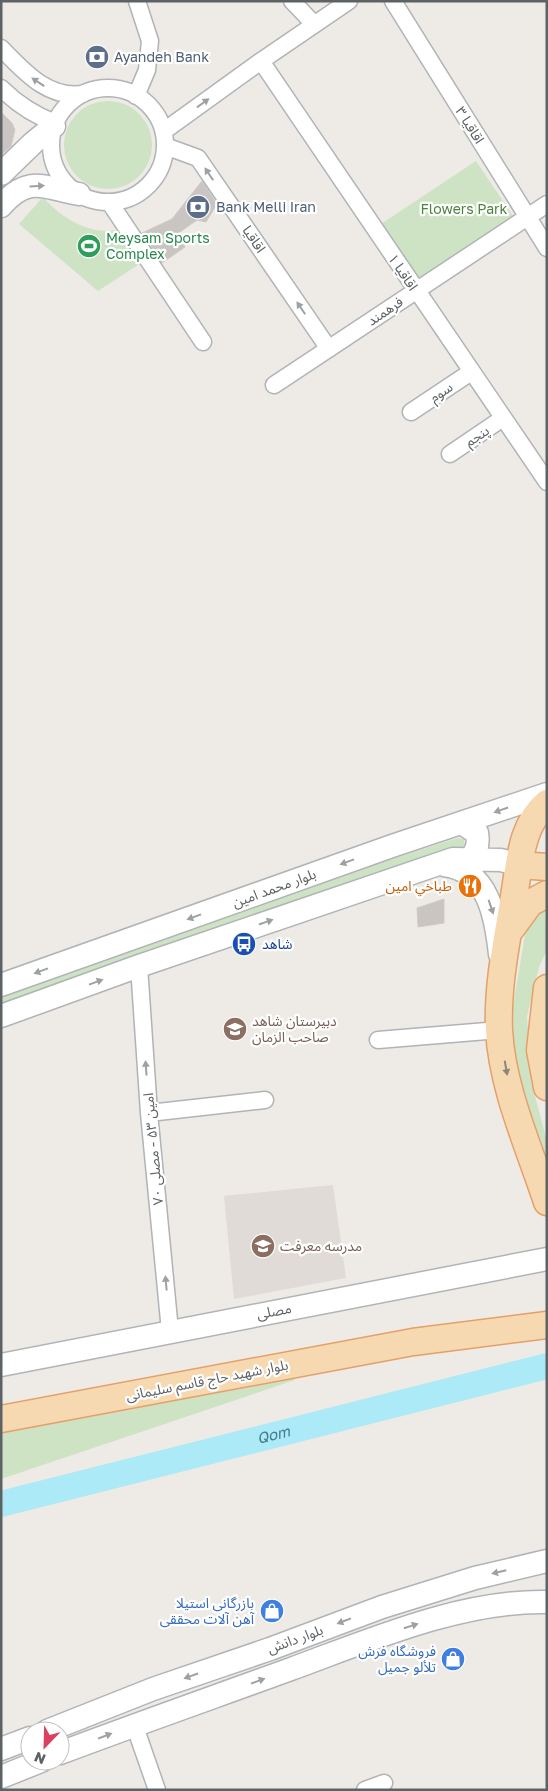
<svg xmlns="http://www.w3.org/2000/svg" width="548" height="1791" font-family="'Golos Text','Noto Sans Arabic',sans-serif">
  <rect width="100%" height="100%" fill="#eeeae5"/>
  <path fill="#e1dbd7" d="M333 1185 346 1278 234 1299 224 1196Z"/>
  <path fill="#cde3c4" d="M64 145a44 44 0 1 1 88 0a44 44 0 1 1-88 0Z
    M476 161 513 216 418 279 381 224Z
    M43 197C61 218 91 237 121 229L144 261 98 291 19 224Z
    M458 838 464 839 465 849 414 860 1 1010V997L333 878Z
    M545 903 547 950 539 967 527 1016 531 1081 547 1141V1179L519 1083 514 1047 513 1006 526 929Z
    M291 1368 295 1380 1 1479V1424Z"/>
  <g fill="none" stroke-linecap="round" stroke-linejoin="round">
    <path stroke="#aceaf7" stroke-width="26" id="s1" d="M1 1504 547 1366"/>
  </g>
  <path fill="#c9c5c2" stroke="#d2cac4" d="M1 112 12 123 15 130 11 146 1 155Z
    M202 181 217 204 206 222 197 220 177 234 185 247 162 263 142 233 172 219Z
    M444 899V923L418 927 417 908Z"/>
  <g fill="none" stroke-linecap="round" stroke-linejoin="round">
    <g stroke="#b0b4b6" stroke-width="19">
      <path id="street" d="M292 1 314 24
        M393 1 547 248
        M1 48C24 71 47 99 83 94
        M261 61 547 482
        M51 145a57 57 0 1 1 114 0a57 57 0 1 1-114 0Z
        M1 88C18 105 34 115 55 123
        M136 96 147 70 150 41 137 1
        M164 131 261 61 349 1
        M165 146 198 158 329 349
        M110 203 203 342
        M274 385 547 204
        M411 412 471 372
        M450 454 503 418
        M139 966 149 1113 170 1331
        M378 1040 499 1030
        M149 1113 265 1100
        M134 1724 157 1790
        M365 1790 384 1783"/>
    </g>
    <g stroke="#b0b4b7" stroke-width="25">
      <path id="secondary" d="M1 174 33 143 54 126
        M1 206C29 174 44 188 79 194
        M462 823 477 833C479 844 477 852 469 860
        M444 865C489 870 496 918 500 954
        M1 985 392 846 547 794
        M1 1016 139 966 453 859 501 860 519 865
        M1 1365 547 1259
        M47 1731 153 1689 270 1649 382 1607 475 1578 547 1561
        M1 1749 30 1738
        M60 1753C137 1724 214 1697 291 1669 370 1640 462 1600 547 1602
        M1 1777 41 1761"/>
    </g>
    <g stroke="#e4a068" stroke-width="29">
      <path id="primary" d="M547 803C522 824 520 859 515 890 508 936 497 983 499 1030 502 1088 529 1147 547 1202
        M519 865 547 867
        M511 929 530 903 547 894
        M547 988 540 1050 547 1087
        M1 1419 413 1342 547 1325"/>
    </g>
    <use href="#street" stroke="#fff" stroke-width="16"/>
    <use href="#secondary" stroke="#fff" stroke-width="22"/>
    <use href="#primary" stroke="#f7d9b1" stroke-width="26"/>
  </g>
  <defs><path id="oneway-solid" d="M-6-.8H1V-3.2L6.5 0L1 3.2V.8H-6Z" transform="scale(1.25)"/></defs>
  <g fill="#9ea1a2">
    <use href="#oneway-solid" transform="translate(38 82) rotate(-147)"/>
    <use href="#oneway-solid" transform="translate(203 103) rotate(-36)"/>
    <use href="#oneway-solid" transform="translate(209 174) rotate(-124)"/>
    <use href="#oneway-solid" transform="translate(37 186) rotate(-3)"/>
    <use href="#oneway-solid" transform="translate(301 308) rotate(-124)"/>
    <use href="#oneway-solid" transform="translate(501 810) rotate(161)"/>
    <use href="#oneway-solid" transform="translate(347 862) rotate(160)"/>
    <use href="#oneway-solid" transform="translate(491 907) rotate(71)"/>
    <use href="#oneway-solid" transform="translate(194 917) rotate(160)"/>
    <use href="#oneway-solid" transform="translate(266 922) rotate(-19)"/>
    <use href="#oneway-solid" transform="translate(41 971) rotate(160)"/>
    <use href="#oneway-solid" transform="translate(96 982) rotate(-20)"/>
    <use href="#oneway-solid" transform="translate(146 1068) rotate(-94)"/>
    <use href="#oneway-solid" transform="translate(166 1283) rotate(-95)"/>
    <use href="#oneway-solid" transform="translate(499 1572) rotate(167)"/>
    <use href="#oneway-solid" transform="translate(344 1621) rotate(159)"/>
    <use href="#oneway-solid" transform="translate(411 1626) rotate(-17)"/>
    <use href="#oneway-solid" transform="translate(191 1676) rotate(161)"/>
    <use href="#oneway-solid" transform="translate(258 1681) rotate(-20)"/>
    <use href="#oneway-solid" transform="translate(105 1736) rotate(-21)"/>
  </g>
  <use fill="#8b867b" href="#oneway-solid" transform="translate(506 1068) rotate(80)"/>
  <defs>
    <g id="bank-disc" transform="scale(1.25)"><circle r="9.5" fill="#5c6f8a" stroke="#fff"/><path d="M-6-4H6V4H-6ZM0-2.3a2.3 2.3 0 1 0 0 4.6a2.3 2.3 0 1 0 0-4.6Z" fill="#fff"/></g>
    <g id="stadium-disc" transform="scale(1.25)"><circle r="9.5" fill="#2e9e5b" stroke="#fff"/><path d="M0-5a6.5 5 0 1 0 0 10a6.5 5 0 1 0 0-10ZM-3.5-1.8h7v3.6h-7Z" fill="#fff"/></g>
    <g id="restaurant-disc" transform="scale(1.25)"><circle r="9.5" fill="#e8710a" stroke="#fff"/><path d="M-5-6h1v4h1v-4h1v4h1v-4h1v5L-1.5 .5V6h-2V.5L-5-1ZM5-6V6H3V1.5H1.5Q1.5-4 5-6Z" fill="#fff"/></g>
    <g id="bus-disc" transform="scale(1.25)"><circle r="9.5" fill="#1a4fb4" stroke="#fff"/><path d="M-5-6H5V4H4V6H2V4H-2V6H-4V4H-5ZM-3.5-4V0h7V-4ZM-3.5 1.2v1.5H-2V1.2ZM2 1.2v1.5H3.5V1.2Z" fill="#fff"/></g>
    <g id="school-disc" transform="scale(1.25)"><circle r="9.5" fill="#8d6e63" stroke="#fff"/><path d="M0-5L7-2L0 1L-7-2ZM-4 1L0 2.5L4 1V4Q0 6-4 4Z" fill="#fff"/></g>
    <g id="shop-disc" transform="scale(1.25)"><circle r="9.5" fill="#3f7fe0" stroke="#fff"/><path d="M-5-2.5h2.3a2.7 3.5 0 0 1 5.4 0H5L5.5 6h-11ZM-1.5-2.5h3a1.5 2.3 0 0 0-3 0Z" fill="#fff"/></g>
  </defs>
  <g fill-rule="evenodd">
    <use href="#bank-disc" x="97" y="57"/>
    <use href="#bank-disc" x="198" y="207"/>
    <use href="#stadium-disc" x="89" y="246"/>
    <use href="#restaurant-disc" x="470" y="886"/>
    <use href="#bus-disc" x="244" y="944"/>
    <use href="#school-disc" x="235" y="1029"/>
    <use href="#school-disc" x="263" y="1246"/>
    <use href="#shop-disc" x="272" y="1611"/>
    <use href="#shop-disc" x="453" y="1659"/>
  </g>
  <g text-anchor="middle" stroke-width="4.5" stroke-linejoin="round" paint-order="stroke">
    <g font-size="14" fill="#4e5e75" stroke="#fff" text-anchor="start">
      <text x="114" y="62">Ayandeh Bank</text>
      <text x="216" y="212">Bank Melli Iran</text>
    </g>
    <g font-size="14" fill="#5d6264" stroke="#fff">
      <text transform="translate(470 125) rotate(58)" y="5">اقاقیا ۳</text>
      <text transform="translate(254 239) rotate(56)" y="5">اقاقیا</text>
      <text transform="translate(403 272) rotate(56)" y="5">اقاقیا ۱</text>
      <text transform="translate(385 311) rotate(-34)" y="5">فرهمند</text>
      <text transform="translate(441 392) rotate(-34)" y="5">سوم</text>
      <text transform="translate(477 436) rotate(-34)" y="5">پنجم</text>
      <text transform="translate(274 888) rotate(-20)" y="5">بلوار محمد امین</text>
      <text transform="translate(153 1149) rotate(-95)" y="5">امین ۵۳ - مصلی ۷۰</text>
      <text transform="translate(274 1311) rotate(-11)" y="5">مصلی</text>
      <text transform="translate(207 1380) rotate(-11)" y="5">بلوار شهید حاج قاسم سلیمانی</text>
      <text transform="translate(295 1639) rotate(-20)" y="5">بلوار دانش</text>
    </g>
    <g font-size="14" fill="#4d823e" stroke="#fff">
      <text x="464" y="214">Flowers Park</text>
    </g>
    <g font-size="14" fill="#27864d" stroke="#fff" text-anchor="start">
      <text x="106" y="243">Meysam Sports<tspan x="106" dy="16">Complex</tspan></text>
    </g>
    <g font-size="14" fill="#c56008" stroke="#fff" text-anchor="end">
      <text x="452" y="891">طباخي امين</text>
    </g>
    <g font-size="14" fill="#164399" stroke="#fff" text-anchor="start">
      <text x="262" y="949">شاهد</text>
    </g>
    <g font-size="14" fill="#785e54" stroke="#fff" text-anchor="start">
      <text x="252" y="1026">دبیرستان شاهد<tspan x="252" dy="16">صاحب الزمان</tspan></text>
      <text x="280" y="1251">مدرسه معرفت</text>
    </g>
    <g font-size="14" fill="#366cbe" stroke="#fff" text-anchor="end">
      <text x="254" y="1608">بازرگانی استیلا<tspan x="254" dy="16">آهن آلات محققی</tspan></text>
      <text x="436" y="1656">فروشگاه فرش<tspan x="436" dy="16">تلألو جمیل</tspan></text>
    </g>
    <g font-size="15" font-style="italic" fill="#417c8e" stroke="#fff">
      <text dy="5" stroke="none"><textPath href="#s1" startOffset="281">Qom</textPath></text>
    </g>
  </g>
  <rect width="548" height="1791" fill="none" stroke="#5d6264" stroke-width="5"/>
  <g transform="translate(45 1746) rotate(203)"><circle r="24" fill="#ffffff" stroke="#bec0c1"/>
  <path d="M0-4L9 19L0 12L-9 19Z" fill="#d9415e"/>
  <text y="-8" font-size="14" font-weight="bold" text-anchor="middle" fill="#5d6264">N</text>
  </g>
</svg>
